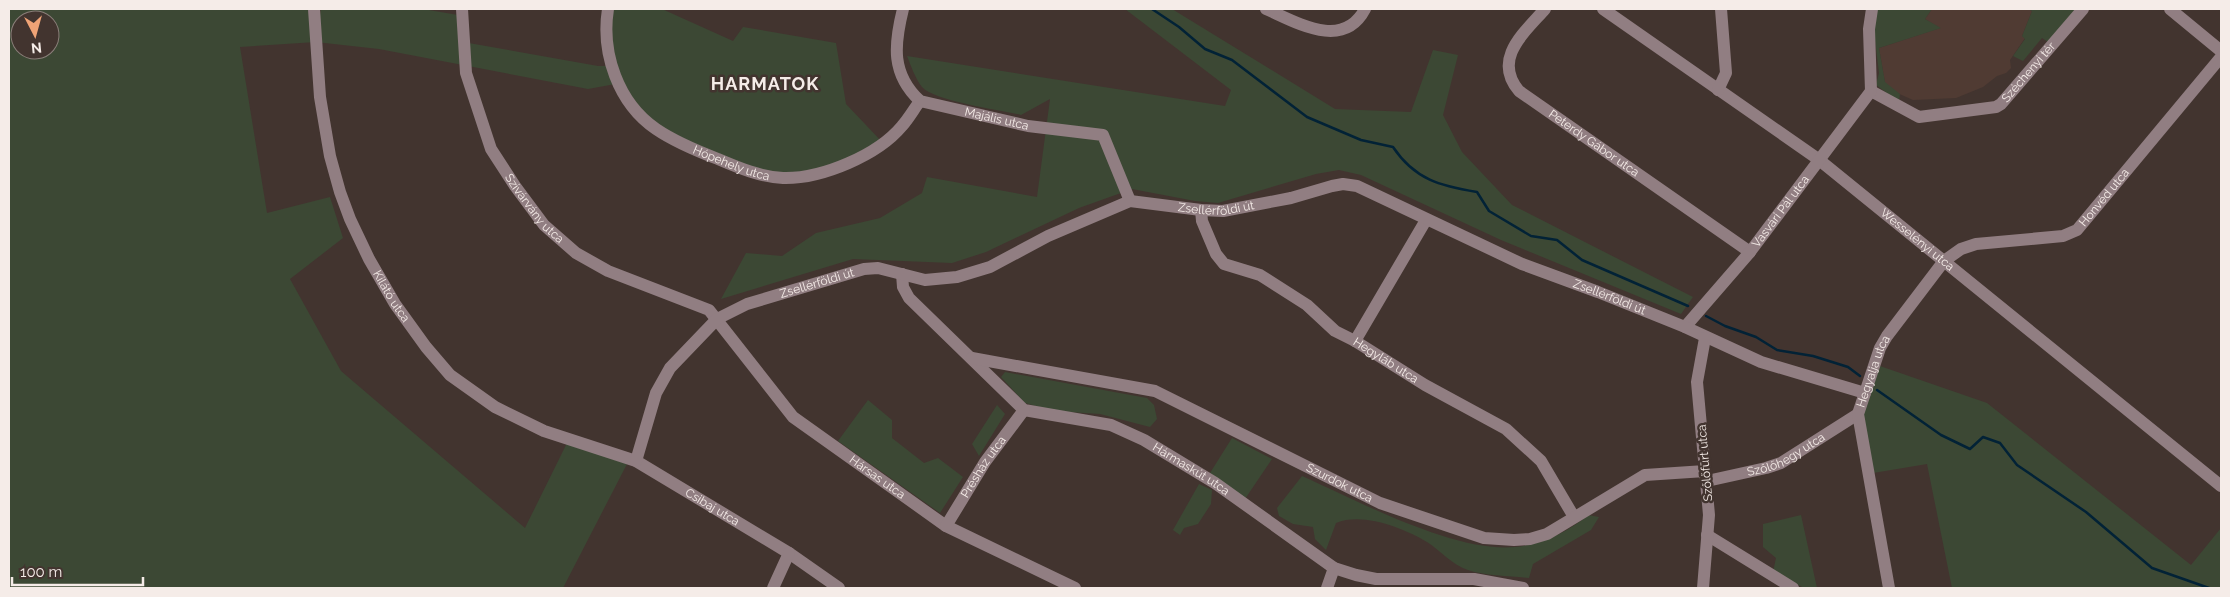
<svg xmlns="http://www.w3.org/2000/svg" width="2230" height="597" font-family="Raleway,sans-serif">
  <rect width="100%" height="100%" fill="#42342f"/>
  <path fill="#503b33" d="M1932 9H2028L2032 11 2022 36 2025 38 2010 60 2011 68 2006 73 1997 76 1983 87 1956 98 1913 100 1895 92 1885 83 1879 48 1940 28 1925 19Z"/>
  <path fill="#3c4834" fill-rule="evenodd" d="M9 9H314L316 38 321 9H423L458 15 463 42 598 66H610L608 9H662L733 41 743 27 836 43 846 104 883 143 835 168 767 176 657 130 621 83 588 89 379 49 316 42 240 47 267 213 330 197 343 238 290 279 341 371 525 528 567 443 627 464 563 588H9ZM20 20H50V50H20Z
    M1125 9H1172L1335 109 1411 112 1433 50 1458 55 1443 115 1462 152 1512 205 1693 297 1681 314 1501 240 1361 175 1339 170 1316 174 1218 203 1195 201 1132 189 1079 208 986 252 952 263 853 259 721 299 746 253 782 256 816 233 880 218 922 193 927 177 1037 197 1050 99 1021 115C1001 110 934 101 922 87 915 78 911 66 907 56L1225 106 1231 90Z
    M1877 9H1932L1925 19 1941 28 1879 48 1885 82 1900 94 1899 102 1876 85 1879 73 1874 32Z
    M2028 9H2076L2048 42 2042 38 2023 61 2013 56 2025 39 2022 36 2032 11Z
    M1877 365 1987 403 2191 565 2221 528V588H1952L1927 464 1873 473 1862 416Z
    M1005 372 1147 398 1154 405 1157 419 1150 427 1100 414 1054 411 1025 403 1001 377Z
    M868 400 892 420V438L924 463 938 458 963 477 940 513 838 441Z
    M997 405 1005 414 979 456 972 444Z
    M1232 438 1272 459 1245 499 1210 473Z
    M1302 476C1358 501 1455 553 1515 547 1540 545 1569 532 1588 515L1599 517 1591 530 1533 564 1529 578C1511 576 1485 576 1468 570 1452 565 1441 551 1427 542 1403 528 1363 512 1336 523L1326 550 1315 539 1313 527 1293 524 1279 516 1277 508Z
    M1199 484 1212 490 1211 504 1198 524 1184 528 1180 535 1173 530Z
    M1801 515 1817 588H1804L1773 572 1776 558 1763 547V524Z"/>
  <g fill="none" stroke-linecap="round" stroke-linejoin="round">
    <path stroke="#022236" stroke-width="2.5" d="M1152 9 1179 27 1205 49 1232 60 1307 117 1361 140 1393 147C1415 180 1441 186 1477 192L1489 211 1531 236 1557 240 1582 260 1688 306
      M1706 316 1725 326 1756 337 1777 350 1813 356 1848 367 1860 376
      M1877 390 1941 435 1970 449 1983 437 2000 443 2017 465 2086 512 2152 568 2209 588"/>
    <g stroke="#917e82" stroke-width="12">
      <path id="s1" d="M314 9 320 97 330 156 340 192 350 219 369 259 395 304 426 347 450 375 495 407 544 431 636 461 789 553 839 588"/>
      <path id="s2" d="M462 9 466 73 491 149 515 186 544 225 576 253 608 271 709 310 793 417 946 526 1075 588"/>
      <path id="s3" d="M608 9C601 53 618 103 656 129 675 142 697 151 718 159 739 168 761 177 783 178 822 179 878 155 902 126 909 118 914 109 920 101"/>
      <path id="s4" d="M903 9C894 45 891 74 920 101L1028 126 1103 135 1130 201"/>
      <path d="M1266 9C1296 22 1343 51 1365 9"/>
      <path id="s5" d="M1545 9C1524 33 1492 59 1519 91L1750 252"/>
      <path id="s6" d="M1603 9 1818 159 2221 486"/>
      <path d="M2170 9 2221 51"/>
      <path d="M1718 90 1726 73 1721 9"/>
      <path id="s7" d="M1871 91 1919 117 1996 107 2001 104 2083 9"/>
      <path d="M1871 91 1869 29 1872 9"/>
      <path id="s8" d="M1201 210 1202 221 1216 254 1224 264 1260 275 1307 305 1335 331 1355 341 1425 385 1506 429 1541 461 1574 517"/>
      <path id="s9" d="M902 274 903 287 909 298 1024 410 1111 425 1144 440 1215 483 1334 568 1356 575 1376 579H1474L1523 588"/>
      <path id="s10" d="M1685 327 1750 252 1871 91"/>
      <path d="M1355 341 1426 220"/>
      <path id="s11" d="M972 358 1155 391 1380 503 1484 538 1514 540 1530 539 1547 534 1645 475 1705 471"/>
      <path id="s12" d="M636 461 656 393 670 368 717 319 747 304 864 269 878 268 925 280 957 277 990 267 1048 236 1130 201 1201 210 1223 211 1291 198 1332 186 1343 184 1357 186 1522 264 1598 292 1685 327 1761 362 1865 393"/>
      <path id="s13" d="M1707 481 1766 468 1781 463 1858 414"/>
      <path id="s14" d="M946 526 985 462 1024 410"/>
      <path d="M1707 535 1793 588"/>
      <path d="M773 588 789 553"/>
      <path d="M1327 588 1334 568"/>
      <path d="M1703 588 1709 515 1697 382 1705 338"/>
      <path id="s15" d="M1889 588 1858 414 1880 348 1887 336 1944 261 1961 249 1976 244 2063 236 2077 230 2221 57"/>
    </g>
  </g>
  <g text-anchor="middle" stroke-width="5" stroke-linejoin="round" paint-order="stroke">
    <g font-size="12" fill="#f5ece8" stroke="#42342f">
      <text dy="4" stroke="none"><textPath href="#s7" startOffset="180">Széchenyi tér</textPath></text>
      <text dy="4" stroke="none"><textPath href="#s4" startOffset="178">Majális utca</textPath></text>
      <text dy="4" stroke="none"><textPath href="#s5" startOffset="188">Peterdy Gábor utca</textPath></text>
      <text dy="4" stroke="none"><textPath href="#s3" startOffset="219">Hópehely utca</textPath></text>
      <text dy="4" stroke="none"><textPath href="#s15" startOffset="536">Honvéd utca</textPath></text>
      <text dy="4" stroke="none"><textPath href="#s12" startOffset="694">Zsellérföldi út</textPath></text>
      <text dy="4" stroke="none"><textPath href="#s2" startOffset="218">Szivárvány utca</textPath></text>
      <text dy="4" stroke="none"><textPath href="#s10" startOffset="150">Vasvári Pál utca</textPath></text>
      <text dy="4" stroke="none"><textPath href="#s6" startOffset="390">Wesselényi utca</textPath></text>
      <text dy="4" stroke="none"><textPath href="#s12" startOffset="274">Zsellérföldi út</textPath></text>
      <text dy="4" stroke="none"><textPath href="#s1" startOffset="302">Kilátó utca</textPath></text>
      <text dy="4" stroke="none"><textPath href="#s12" startOffset="1114">Zsellérföldi út</textPath></text>
      <text dy="4" stroke="none"><textPath href="#s8" startOffset="250">Hegyláb utca</textPath></text>
      <text dy="4" stroke="none"><textPath href="#s15" startOffset="222">Hegyalja utca</textPath></text>
      <text dy="4" stroke="none"><textPath href="#s13" startOffset="84">Szőlőhegy utca</textPath></text>
      <text transform="translate(1705 463) rotate(-95)" y="4">Szőlőfürt utca</text>
      <text dy="4" stroke="none"><textPath href="#s14" startOffset="70">Présház utca</textPath></text>
      <text dy="4" stroke="none"><textPath href="#s9" startOffset="366">Hármaskút utca</textPath></text>
      <text dy="4" stroke="none"><textPath href="#s2" startOffset="664">Hársas utca</textPath></text>
      <text dy="4" stroke="none"><textPath href="#s11" startOffset="392">Szurdok utca</textPath></text>
      <text dy="4" stroke="none"><textPath href="#s1" startOffset="696">Csibaj utca</textPath></text>
    </g>
    <g font-size="18" font-weight="bold" letter-spacing="1" fill="#f5ece8" stroke="#42342f">
      <text x="765" y="90">HARMATOK</text>
    </g>
  </g>
  <rect width="2230" height="597" fill="none" stroke="#f5ece8" stroke-width="20"/>
  <g transform="translate(35 35) rotate(174)"><circle r="24" fill="#42342f" stroke="#8a7e79"/>
  <path d="M0-4L9 19L0 12L-9 19Z" fill="#efa376"/>
  <text y="-8" font-size="14" font-weight="bold" text-anchor="middle" fill="#f5ece8">N</text>
  </g>
  <path d="M12 577v8h131v-8" fill="none" stroke="#f5ece8" stroke-width="2.5"/>
  <text x="20" y="577" font-size="15" fill="#f5ece8" stroke="#42342f" stroke-width="4" paint-order="stroke">100 m</text>
</svg>
